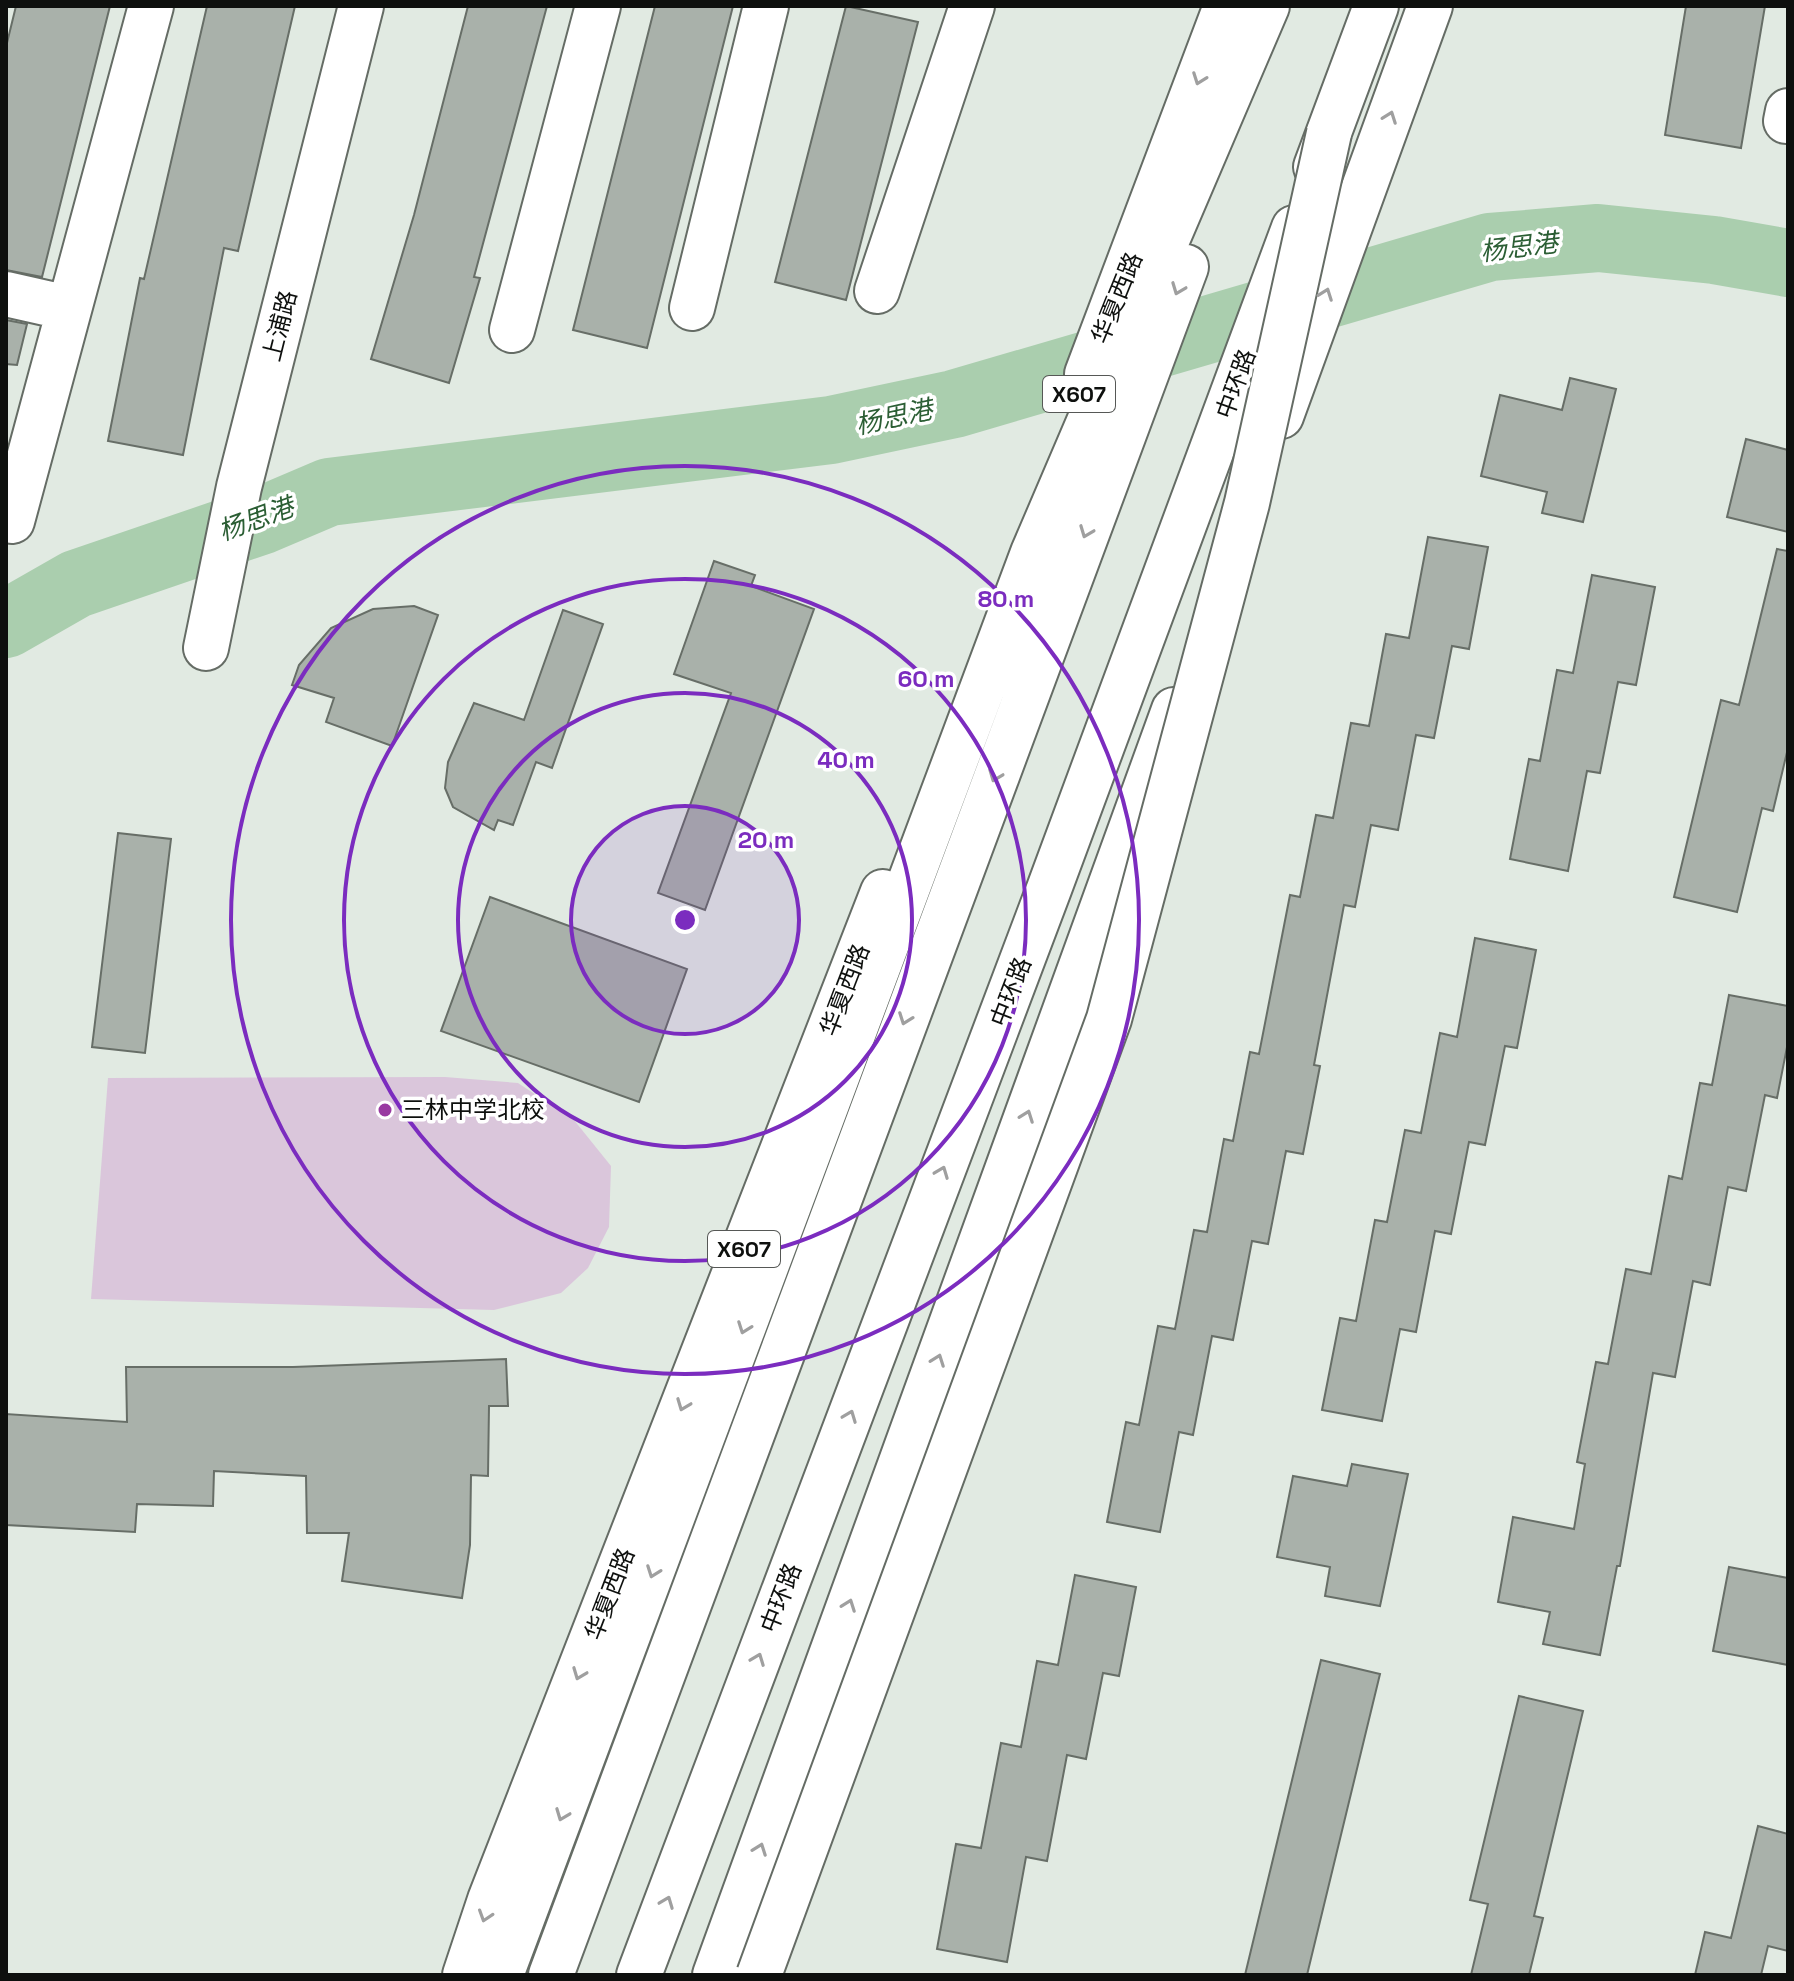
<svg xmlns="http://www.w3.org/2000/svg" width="1794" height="1981" font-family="'Space Grotesk','Noto Sans SC',sans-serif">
  <rect width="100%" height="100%" fill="#e1eae2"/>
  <path fill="#dac6db" d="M445 1077 518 1083 574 1120 611 1166 609 1227 588 1268 561 1293 494 1310 91 1299 108 1078Z"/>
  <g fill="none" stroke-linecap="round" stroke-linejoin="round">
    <path stroke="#aaceae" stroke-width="68" d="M6 624 76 584 263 520 329 492 831 430 954 404 1490 247 1598 238 1714 250 1788 263"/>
  </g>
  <path fill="#a9b1aa" stroke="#676e67" stroke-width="2" d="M16 6H110L42 277 6 270V47Z
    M207 6H295L238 251 224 248 183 455 108 441 140 278 144 279Z
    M468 6H547L474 277 480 278 449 383 371 359 414 215Z
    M655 6H733L647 348 573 330Z
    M846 6 918 22 846 300 775 282Z
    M1686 6H1765L1741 148 1665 135Z
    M6 320 27 324 17 365 6 364Z
    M1570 378 1616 389 1583 522 1542 513 1547 492 1481 476 1500 395 1562 410Z
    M1746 439 1788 450V532L1727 517Z
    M1428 537 1488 547 1469 649 1452 646 1434 738 1416 735 1398 830 1371 825 1355 907 1344 905 1314 1065 1320 1066 1303 1154 1286 1151 1268 1244 1252 1241 1233 1340 1212 1336 1193 1435 1179 1432 1160 1532 1107 1522 1126 1422 1139 1425 1158 1326 1175 1329 1194 1230 1207 1232 1224 1139 1233 1141 1250 1052 1259 1054 1290 895 1300 897 1316 815 1333 818 1351 723 1369 726 1386 634 1409 638Z
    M1777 549 1788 551V748L1773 811 1762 808 1737 912 1674 897 1721 700 1739 705Z
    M714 561 755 575 751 586 814 609 705 910 658 893 731 693 674 674Z
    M1592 575 1655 587 1636 685 1618 682 1600 773 1587 771 1568 871 1510 859 1529 759 1540 761 1557 670 1573 673Z
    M414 606 438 615 392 746 326 722 334 698 292 685 299 665 331 628 373 609Z
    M563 610 603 624 552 768 536 762 513 825 498 820 494 830 453 807 445 788 448 762 474 703 524 720Z
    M118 833 171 839 145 1053 92 1047Z
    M490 897 687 969 639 1102 441 1031Z
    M1475 938 1536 950 1517 1048 1505 1046 1485 1145 1469 1142 1451 1234 1435 1231 1416 1332 1400 1329 1382 1421 1322 1410 1340 1318 1356 1321 1375 1220 1387 1222 1405 1130 1421 1133 1440 1033 1457 1037Z
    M1729 995 1788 1006V1042L1777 1098 1765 1095 1746 1191 1728 1187 1710 1285 1693 1281 1675 1377 1653 1373 1620 1566H1617L1600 1655 1543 1644 1550 1612 1498 1602 1513 1517 1574 1529 1585 1464 1577 1462 1596 1362 1608 1364 1626 1269 1651 1274 1669 1176 1682 1179 1700 1083 1712 1085Z
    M506 1359 508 1406H489L488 1476 471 1475 470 1545 462 1598 342 1581 349 1533H307L306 1476 214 1471 213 1506 137 1504 135 1532 6 1525V1414L127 1422 126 1367H293Z
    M1352 1464 1408 1474 1380 1606 1325 1596 1330 1567 1277 1557 1293 1476 1347 1486Z
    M1729 1567 1788 1578V1665L1713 1651Z
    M1075 1575 1136 1587 1119 1676 1103 1673 1086 1759 1067 1755 1047 1861 1026 1857 1007 1962 937 1949 956 1844 981 1848 1001 1743 1021 1747 1037 1661 1058 1665Z
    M1321 1660 1380 1674 1307 1975H1245Z
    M1519 1696 1583 1711 1534 1916 1543 1918 1529 1975H1471L1488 1904 1470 1900Z
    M1758 1826 1788 1834V1951L1768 1946 1761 1975H1695L1705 1932 1731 1938Z"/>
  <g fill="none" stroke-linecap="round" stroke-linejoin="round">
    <g stroke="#656c65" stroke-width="48">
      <path id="minor" d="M1786 121 1788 111
        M877 291 972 6
        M6 294 68 308
        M692 308 766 6
        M512 330 598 6
        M12 521 151 6
        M206 648 239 487 361 6"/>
    </g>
    <g stroke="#656c65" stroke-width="48">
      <path id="major" d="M1087 374 1226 6
        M1281 416 1430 6
        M465 1975 490 1900 883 892
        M715 1975 1174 710"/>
    </g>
    <g stroke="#656c65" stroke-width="48">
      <path id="highway" d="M1316 167 1376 6
        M501 1975 1033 553 1267 6
        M551 1975 1186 267
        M639 1975 1049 889 1294 228"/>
    </g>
    <use href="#minor" stroke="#fff" stroke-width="44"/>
    <use href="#major" stroke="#fff" stroke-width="44"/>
    <use href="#highway" stroke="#fff" stroke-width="44"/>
    <g stroke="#656c65" stroke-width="48" stroke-linecap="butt">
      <path id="highway-bridge" d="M759 1975 1109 1019 1247 503 1329 133"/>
    </g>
    <use href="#highway-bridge" stroke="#fff" stroke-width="44"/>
  </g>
  <defs><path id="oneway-chevron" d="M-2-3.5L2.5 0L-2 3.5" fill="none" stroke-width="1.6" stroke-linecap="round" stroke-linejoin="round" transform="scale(2)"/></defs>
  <g stroke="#9f9f9f">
    <use href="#oneway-chevron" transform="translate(1199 79) rotate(110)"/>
    <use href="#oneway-chevron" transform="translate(1390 117) rotate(-70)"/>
    <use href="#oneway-chevron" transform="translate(1178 289) rotate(111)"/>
    <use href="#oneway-chevron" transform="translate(1326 294) rotate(-70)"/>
    <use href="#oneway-chevron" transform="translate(1086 532) rotate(111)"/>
    <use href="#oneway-chevron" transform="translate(995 776) rotate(111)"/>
    <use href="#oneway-chevron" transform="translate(905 1019) rotate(110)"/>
    <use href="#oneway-chevron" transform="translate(1027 1116) rotate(-70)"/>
    <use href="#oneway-chevron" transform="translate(942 1172) rotate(-69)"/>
    <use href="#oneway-chevron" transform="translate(744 1328) rotate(110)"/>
    <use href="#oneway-chevron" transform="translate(938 1360) rotate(-70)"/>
    <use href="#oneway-chevron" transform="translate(683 1405) rotate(111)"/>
    <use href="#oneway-chevron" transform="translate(850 1416) rotate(-69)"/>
    <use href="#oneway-chevron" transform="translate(653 1572) rotate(110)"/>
    <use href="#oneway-chevron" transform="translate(849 1605) rotate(-70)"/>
    <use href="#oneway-chevron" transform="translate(758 1659) rotate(-69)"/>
    <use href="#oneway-chevron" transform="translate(579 1674) rotate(111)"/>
    <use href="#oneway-chevron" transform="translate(562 1815) rotate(111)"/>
    <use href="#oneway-chevron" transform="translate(760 1849) rotate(-70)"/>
    <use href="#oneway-chevron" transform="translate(667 1902) rotate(-69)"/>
    <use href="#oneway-chevron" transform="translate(485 1916) rotate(108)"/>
  </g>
  <circle cx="685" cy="920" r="114" fill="#7b2cbf" fill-opacity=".12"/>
  <g fill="none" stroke="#7b2cbf" stroke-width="4">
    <circle cx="685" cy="920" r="114"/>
    <circle cx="685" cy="920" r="227"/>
    <circle cx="685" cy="920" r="341"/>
    <circle cx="685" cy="920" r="454"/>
  </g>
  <circle fill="#9939a1" stroke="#fff" stroke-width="3" cx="385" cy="1110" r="8"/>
  <g text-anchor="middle" stroke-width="7" stroke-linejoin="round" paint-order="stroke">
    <g fill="#fff" stroke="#565856" stroke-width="2">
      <rect x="1043" y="376" width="72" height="36" rx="6"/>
      <rect x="708" y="1231" width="72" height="36" rx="6"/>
    </g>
    <g font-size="22" font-weight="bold" fill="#0e100e">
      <text x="1079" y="402">X607</text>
      <text x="744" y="1257">X607</text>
    </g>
    <g font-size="24" fill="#0e100e" stroke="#fff">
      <text transform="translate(1117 298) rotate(-68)" y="8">华夏西路</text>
      <text transform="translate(280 326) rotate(-76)" y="8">上浦路</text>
      <text transform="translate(1236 384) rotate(-70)" y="8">中环路</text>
      <text transform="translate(845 990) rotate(-69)" y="8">华夏西路</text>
      <text transform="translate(1011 992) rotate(-69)" y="8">中环路</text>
      <text transform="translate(610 1594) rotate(-69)" y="8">华夏西路</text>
      <text transform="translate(781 1598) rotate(-69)" y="8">中环路</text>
    </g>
    <g font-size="24" fill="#0e100e" stroke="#fff" text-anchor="start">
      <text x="401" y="1118">三林中学北校</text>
    </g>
    <g font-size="26" font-style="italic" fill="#2b5e34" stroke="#fff">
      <text transform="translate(1519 247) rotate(-7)" y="9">杨思港</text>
      <text transform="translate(894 417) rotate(-12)" y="9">杨思港</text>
      <text transform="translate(256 519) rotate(-20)" y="9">杨思港</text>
    </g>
  </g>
  <circle cx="685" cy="920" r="12" fill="#7b2cbf" stroke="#fff" stroke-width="4"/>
  <g font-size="24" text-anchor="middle" font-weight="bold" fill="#7b2cbf" stroke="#fff" stroke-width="7" stroke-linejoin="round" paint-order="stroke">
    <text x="1006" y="607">80 m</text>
    <text x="926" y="687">60 m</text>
    <text x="846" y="768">40 m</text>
    <text x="766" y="848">20 m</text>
  </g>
  <rect width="1794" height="1981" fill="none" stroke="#0e100e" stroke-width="16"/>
</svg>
